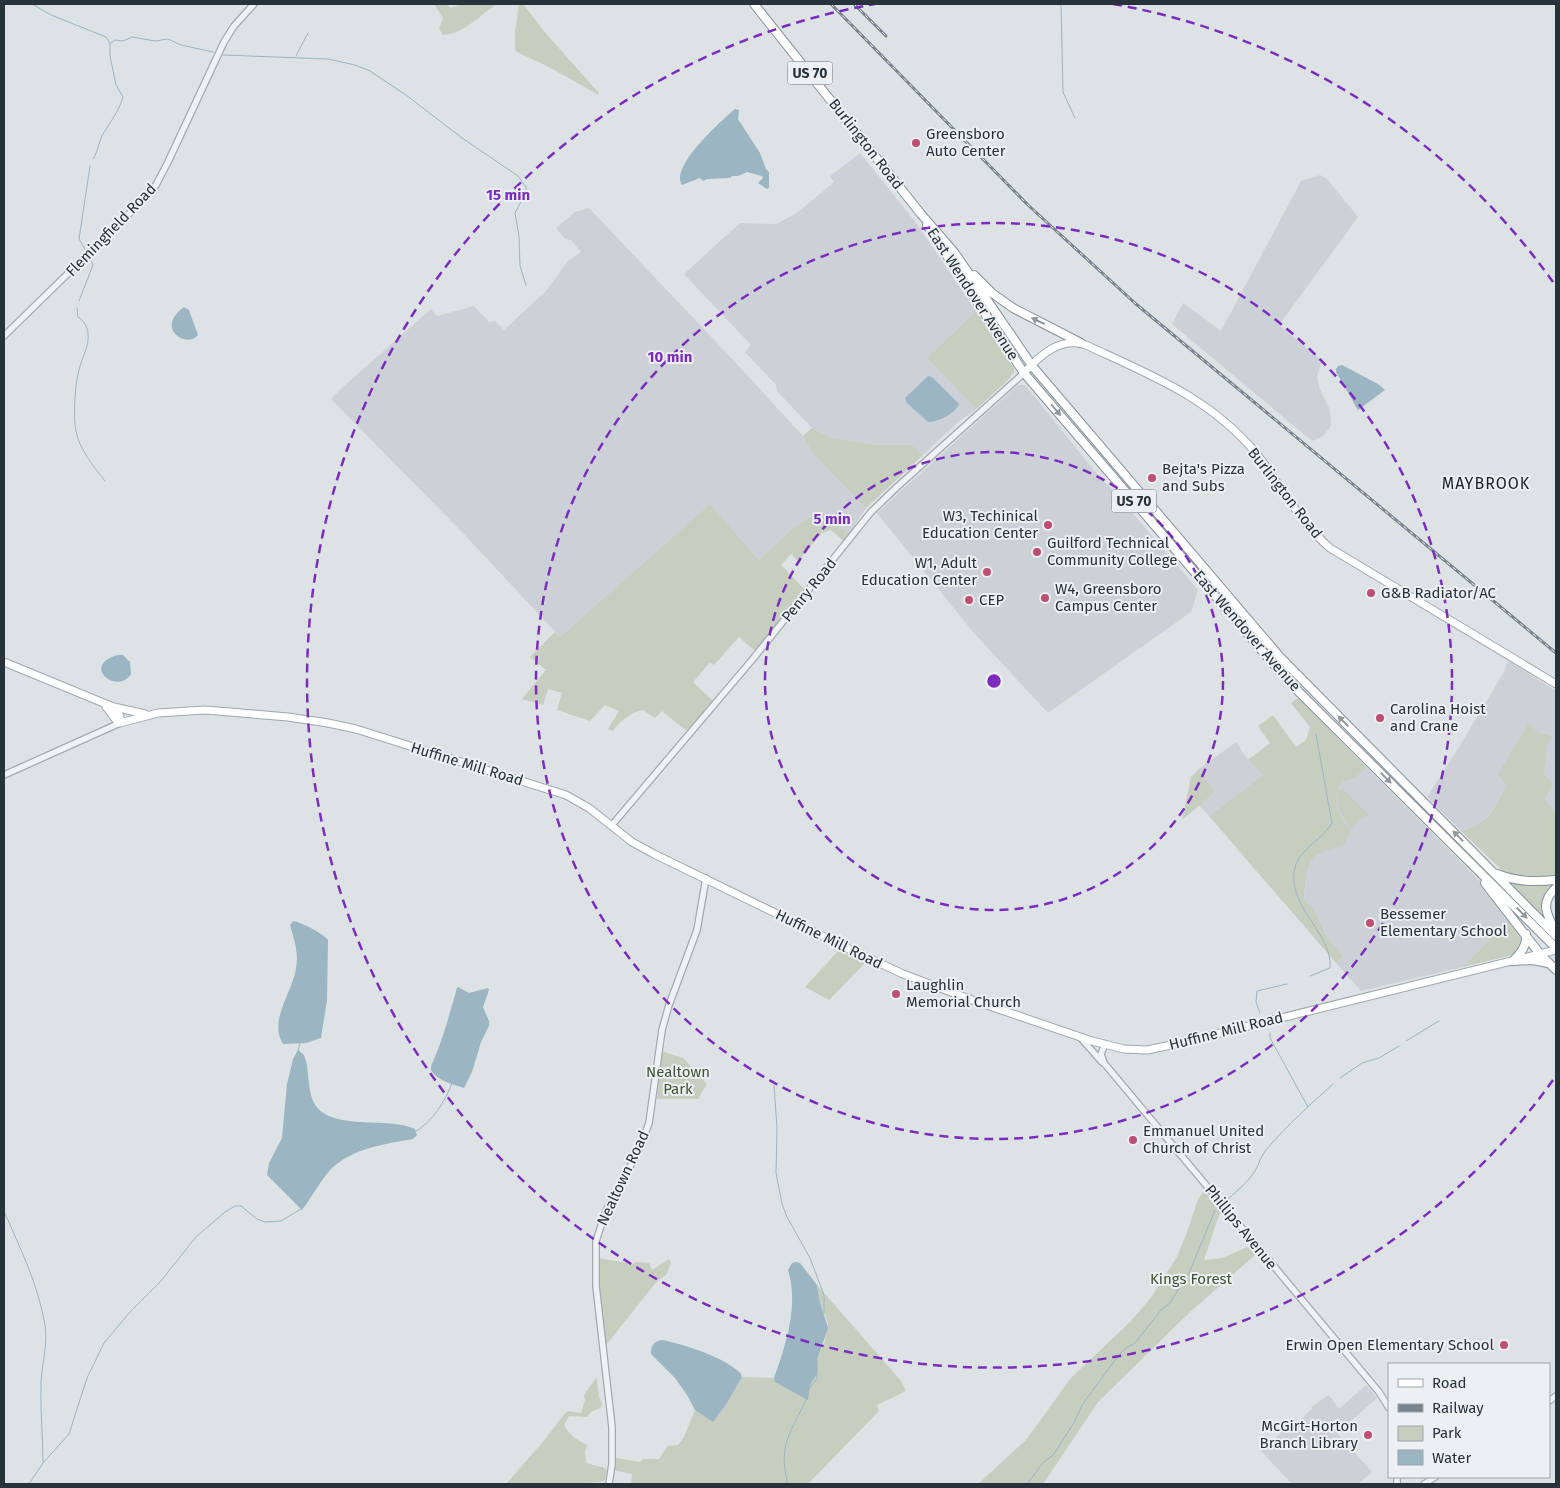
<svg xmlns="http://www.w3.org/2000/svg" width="1560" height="1488" font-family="'Fira Sans',sans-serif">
  <rect width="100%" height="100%" fill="#dde2e5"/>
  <path fill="#cbd1d6" d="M859 154H861L916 223 976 311 927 358 976 409 957 423 922 456 919 450 911 445H875L830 437 812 428 777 391 776 385 745 352 751 345 684 274 740 223 776 224 797 213 834 182 830 176Z
    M1320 175 1327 179 1358 217 1279 325 1322 361 1317 376 1319 387 1330 410 1331 426 1323 436 1312 441 1172 324 1183 303 1221 331 1301 181Z
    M589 208 735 362 803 436 813 454 866 508 849 534 819 510 791 530 759 560 710 504 560 637 463 533 331 399 344 386 431 309 437 316 474 306 489 322 495 321 504 330 546 291 568 261 581 252 571 240 565 239 556 228 575 212Z
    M1018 385H1025L1101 479 1113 490 1198 590 1191 612 1048 713 973 632 877 513Z
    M1510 662 1556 691V812L1545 799 1553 784 1544 773 1547 734 1538 733 1491 812 1482 823 1473 828 1461 831 1427 797 1456 752 1504 672 1507 663Z
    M1236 742 1248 760 1263 775 1209 816 1199 805 1215 792 1199 769Z
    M1366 767 1478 879 1509 919 1463 967 1361 991 1336 963 1343 957 1325 934 1315 911 1304 899 1307 866 1313 856 1323 850 1344 845 1337 810V788L1342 782 1355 779Z
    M1366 1385 1377 1398 1337 1433 1372 1472 1358 1484H1292L1261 1451 1295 1420 1298 1422 1312 1409 1311 1407 1329 1395 1339 1409Z"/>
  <path fill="#c5cebf" d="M434 4H447L451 8 461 4H497C480 15 464 34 443 35L439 29 443 18Z
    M519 4H523L548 36 599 93V95L547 66 519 53 515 50V32Z
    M976 311 1014 368V372L1006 382 976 409 927 358Z
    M812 428 830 437 875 445H911L919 450 922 456 866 508 813 454 803 436Z
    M710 504 759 560 791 530 819 510 849 534 844 541 831 530 822 533 798 561 791 554 781 565 805 590 755 651 739 637 714 665 710 662 693 682 713 701 687 731 662 711 655 718 643 710C631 712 620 721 613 731L608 729 619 711 605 705 590 721 557 710 562 693 548 689 543 705 522 699 546 670 530 657 555 632 560 637Z
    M1296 699H1299L1366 767 1355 779 1342 782 1337 789V810L1350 831 1344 845C1305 855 1308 861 1304 899L1315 911 1325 934 1343 957 1336 963 1209 816 1263 775 1248 760 1270 743 1258 726 1273 715 1296 747 1306 740 1310 727 1291 703Z
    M1529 723 1538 733 1547 734 1552 737 1547 745 1544 773 1553 784 1545 799 1556 812V877L1524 879 1505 873 1461 831C1489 825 1493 809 1506 786L1498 774Z
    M1199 769 1215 792 1182 820 1191 777Z
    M1342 788 1369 815 1362 818 1351 829 1338 808V791Z
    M1506 881 1527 885 1556 882 1544 915 1543 916Z
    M1509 919C1518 931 1530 944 1512 955L1463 967Z
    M839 950 866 962 829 1000 805 987Z
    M661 1051 683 1058 707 1084 698 1099H657Z
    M1203 1192 1206 1193 1222 1212 1219 1215 1204 1260 1222 1258 1250 1246 1255 1255 1189 1313 1098 1402 1043 1484H978L1026 1440 1071 1378 1130 1322 1150 1299 1177 1257 1187 1232 1198 1199Z
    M598 1258 633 1264 636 1262 649 1263 652 1270 669 1259 671 1263 666 1275 657 1281 606 1345 599 1283Z
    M817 1285 901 1381 906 1391 877 1405 879 1411 808 1484H631L632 1474 614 1470 616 1458 640 1462 643 1459H659L668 1446 678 1445 684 1437 695 1410 713 1422 727 1403 742 1377 774 1378 775 1382 808 1399 810 1385 817 1374V1360L825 1340 828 1323 819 1298Z
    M596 1378 597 1379 599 1397 602 1403 601 1408 592 1411 587 1417 569 1416 564 1425C569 1436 577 1439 587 1445L585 1452 586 1463 605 1468 607 1472 605 1480C599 1484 593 1481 586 1484H506L542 1443 567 1411 581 1413 585 1400 584 1395Z"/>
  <path fill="#9bb5c2" d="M735 109 739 110 738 119 760 153 766 169 769 172V188L767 189 758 183 763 178 762 176 747 172 738 176H732L730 178 707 179 703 181 700 178 682 185C669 167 722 120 735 109Z
    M184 307 189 310 198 335C187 349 154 329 184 307Z
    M1342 365 1378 384 1385 390 1358 410 1336 372V369L1338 366Z
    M928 376 932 377 959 404C955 414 938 422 928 422L907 403 905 398Z
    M118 655H123L130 662 131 674C117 696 80 665 118 655Z
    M293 921C299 921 324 934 328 940L327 1000 321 1038 306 1043 283 1044C268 1020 293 992 296 968 299 954 294 939 290 925Z
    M458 987 469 993 488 988 489 990 483 1007 489 1021V1026L481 1042 472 1072 464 1088C455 1085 439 1081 433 1073 429 1069 432 1064 434 1059 444 1036 450 1012 457 988Z
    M298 1050 304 1055 306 1061C309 1074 308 1092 314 1103 330 1132 388 1116 415 1129L417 1135 413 1139C385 1144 353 1148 331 1169 320 1181 312 1197 302 1210L267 1175 269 1163 282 1138 287 1084 293 1059Z
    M796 1262 800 1263 817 1285 819 1298 828 1328 817 1360V1374L810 1385 808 1400 775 1382 774 1378C786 1344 799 1306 788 1270L792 1263Z
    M662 1340C683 1344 727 1358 741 1374L742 1377 727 1403 713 1422 695 1410 687 1395 675 1378 651 1354C651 1345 653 1342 662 1340Z"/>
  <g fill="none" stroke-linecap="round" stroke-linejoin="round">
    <path stroke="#9bb5c2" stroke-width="1" d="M32 4 51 15 106 37 110 43V56L116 85 123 97C119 112 109 123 102 136 98 144 98 152 93 159
      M1061 4 1063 92 1075 118
      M111 43 115 40 123 41 132 37 155 41 168 39 181 45 213 52
      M223 55 328 59 355 65 370 71 406 95 462 138 518 176 526 187V192L515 213 519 236 520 266 526 285
      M296 56 308 33
      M86 251 79 239 90 166
      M79 301 93 265 90 257
      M77 308 78 317C84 321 87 326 88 333 90 346 80 361 78 374 75 387 73 418 76 431 79 449 94 467 105 481
      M1310 976 1330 968C1334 934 1282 903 1296 864 1303 847 1323 839 1332 823L1316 734
      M1260 1013 1256 1002 1257 991 1287 984
      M1270 1033V1038L1308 1107
      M1406 1041 1439 1021
      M298 1051 300 1043
      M1340 1078 1362 1063 1379 1058 1399 1046
      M774 1085 777 1128 776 1173 782 1204 787 1217 810 1258 824 1295V1313
      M415 1132C433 1121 445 1102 452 1083
      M1228 1199C1238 1190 1248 1182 1255 1171 1259 1164 1261 1156 1266 1150 1286 1126 1310 1105 1333 1084
      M4 1211C20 1248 38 1284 45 1325 48 1344 42 1363 41 1382 40 1409 43 1435 43 1462
      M809 1389 817 1378V1361
      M29 1484 43 1463 69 1434 87 1378 104 1343 130 1312 160 1282 196 1237 225 1212 235 1206H241L257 1219 265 1222 281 1221 301 1209
      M788 1484C785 1473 783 1460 785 1449 788 1431 800 1414 807 1398
      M1027 1484 1043 1463 1054 1454 1075 1421 1082 1405 1118 1356 1126 1348 1135 1343 1161 1310 1170 1303 1190 1271 1215 1210"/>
    <g stroke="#a3aaae" stroke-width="8">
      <path id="minor" d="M4 336 134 209 156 185 168 162 224 42 234 26 254 4
        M4 775 120 723
        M612 825 752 660 871 512 897 487 1024 373
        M1080 1037 1102 1062
        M1105 1044 1101 1054 1104 1063 1379 1392 1389 1408
        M1549 1401 1556 1396
        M609 1484 612 1464V1427L596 1286V1241L606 1211 639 1150 649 1123 662 1030 669 1005 697 930 706 878
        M1397 1484V1477
        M1424 1484 1435 1477"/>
    </g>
    <g stroke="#9ea8af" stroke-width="9">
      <path id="major" d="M1024 373C1040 355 1061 336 1086 345 1148 374 1209 397 1255 452 1281 484 1298 521 1330 548L1556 684
        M4 662 111 706C117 710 122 715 120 723
        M106 707C112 712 113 720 120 723
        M114 707 145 714
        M120 723 158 713 205 710 288 717 328 723 356 729 566 795 589 808 632 842 654 854 849 949 903 974 975 1001 1092 1041 1124 1049 1147 1050 1176 1044 1556 950"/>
    </g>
    <g stroke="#86919a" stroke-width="10">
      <path id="highway" d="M754 4 921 214 954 252 1033 367 1280 657 1556 936
        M927 225 1024 373 1270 660 1298 691 1556 948
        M974 275 992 293 1013 308 1081 343
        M1497 874C1517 882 1535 882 1556 880
        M1485 883 1540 954 1556 970
        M1556 888C1539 903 1547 915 1556 932
        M1513 961 1533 960 1548 963
        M1513 961C1521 953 1527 946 1526 934"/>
    </g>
    <use href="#minor" stroke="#eff2f4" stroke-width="5.5"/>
    <use href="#major" stroke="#fff" stroke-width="7"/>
    <use href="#highway" stroke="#fff" stroke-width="8"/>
    <g stroke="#78848d" stroke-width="3">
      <path id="rail" d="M831 4 1028 205 1136 304 1556 653
        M854 4 886 36"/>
    </g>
    <use href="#rail" stroke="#ecf0f3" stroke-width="1" stroke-dasharray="4" stroke-linecap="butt"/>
  </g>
  <defs><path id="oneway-solid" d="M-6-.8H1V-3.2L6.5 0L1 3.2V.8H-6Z" transform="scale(1.25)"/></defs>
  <g fill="#94989c">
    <use href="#oneway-solid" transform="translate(1038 321) rotate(-155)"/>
    <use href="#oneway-solid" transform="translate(1056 410) rotate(49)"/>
    <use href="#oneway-solid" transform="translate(1343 721) rotate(-135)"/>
    <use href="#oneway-solid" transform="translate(1386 778) rotate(45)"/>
    <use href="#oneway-solid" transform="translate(1458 836) rotate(-134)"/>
    <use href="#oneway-solid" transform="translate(1522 913) rotate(45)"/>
  </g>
  <g fill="none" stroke="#7b2cbf" stroke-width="2.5" stroke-dasharray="9 6">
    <circle cx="994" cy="681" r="229"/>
    <circle cx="994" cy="681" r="458"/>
    <path d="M1553 1080A687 687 0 1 1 875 4M1113 4A687 687 0 0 1 1553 282"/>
  </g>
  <g fill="#be4e72" stroke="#ecf0f3" stroke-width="2">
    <circle cx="916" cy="143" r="5"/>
    <circle cx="1152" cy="478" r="5"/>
    <circle cx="1048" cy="525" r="5"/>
    <circle cx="1037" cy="552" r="5"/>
    <circle cx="987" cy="572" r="5"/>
    <circle cx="1371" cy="593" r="5"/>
    <circle cx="1045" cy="598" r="5"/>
    <circle cx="969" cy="600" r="5"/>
    <circle cx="1380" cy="718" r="5"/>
    <circle cx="1370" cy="923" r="5"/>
    <circle cx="896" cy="994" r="5"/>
    <circle cx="1133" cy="1140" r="5"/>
    <circle cx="1504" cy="1345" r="5"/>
    <circle cx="1368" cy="1435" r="5"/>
  </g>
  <g text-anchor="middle" stroke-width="4" stroke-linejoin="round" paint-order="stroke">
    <g fill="#ecf0f3" stroke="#636b72" stroke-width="1">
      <rect x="787.5" y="61.5" width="45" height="23" rx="4"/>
      <rect x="1111.5" y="489.5" width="45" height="23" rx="4"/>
    </g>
    <g font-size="14" font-weight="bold" fill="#28323a">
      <text x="810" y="78">US 70</text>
      <text x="1134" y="506">US 70</text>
    </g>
    <g font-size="15" fill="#28323a" stroke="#ecf0f3" text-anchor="start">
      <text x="926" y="139">Greensboro<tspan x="926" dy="17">Auto Center</tspan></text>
      <text x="1162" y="474">Bejta's Pizza<tspan x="1162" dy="17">and Subs</tspan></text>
      <text x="1038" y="521" text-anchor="end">W3, Techinical<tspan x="1038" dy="17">Education Center</tspan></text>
      <text x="1047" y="548">Guilford Technical<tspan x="1047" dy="17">Community College</tspan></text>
      <text x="977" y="568" text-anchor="end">W1, Adult<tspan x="977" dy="17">Education Center</tspan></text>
      <text x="1055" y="594">W4, Greensboro<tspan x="1055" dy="17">Campus Center</tspan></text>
      <text x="1381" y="598">G&amp;B Radiator/AC</text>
      <text x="979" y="605">CEP</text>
      <text x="1390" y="714">Carolina Hoist<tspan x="1390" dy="17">and Crane</tspan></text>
      <text x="1380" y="919">Bessemer<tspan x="1380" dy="17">Elementary School</tspan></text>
      <text x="906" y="990">Laughlin<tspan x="906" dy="17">Memorial Church</tspan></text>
      <text x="1143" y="1136">Emmanuel United<tspan x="1143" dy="17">Church of Christ</tspan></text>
      <text x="1494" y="1350" text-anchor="end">Erwin Open Elementary School</text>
      <text x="1358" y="1431" text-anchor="end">McGirt-Horton<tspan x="1358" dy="17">Branch Library</tspan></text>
    </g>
    <g font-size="15" fill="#28323a" stroke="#ecf0f3">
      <text transform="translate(866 144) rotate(52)" y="5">Burlington Road</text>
      <text transform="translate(111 230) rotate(-46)" y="5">Flemingfield Road</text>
      <text transform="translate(973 294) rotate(57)" y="5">East Wendover Avenue</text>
      <text transform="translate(1285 493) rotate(52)" y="5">Burlington Road</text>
      <text transform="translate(809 590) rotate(-51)" y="5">Penry Road</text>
      <text transform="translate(1247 631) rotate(49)" y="5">East Wendover Avenue</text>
      <text transform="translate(467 764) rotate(17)" y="5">Huffine Mill Road</text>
      <text transform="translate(829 939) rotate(26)" y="5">Huffine Mill Road</text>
      <text transform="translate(1226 1031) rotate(-14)" y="5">Huffine Mill Road</text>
      <text transform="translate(623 1178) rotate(-65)" y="5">Nealtown Road</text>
      <text transform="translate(1241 1227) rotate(51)" y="5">Phillips Avenue</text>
    </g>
    <g font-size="15" fill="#425437" stroke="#ecf0f3">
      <text x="678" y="1077">Nealtown<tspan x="678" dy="17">Park</tspan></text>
      <text x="1191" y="1284">Kings Forest</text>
    </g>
    <g font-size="16" letter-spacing="1" fill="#1a232b" stroke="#ecf0f3">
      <text x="1486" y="489">MAYBROOK</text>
    </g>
  </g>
  <circle cx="994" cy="681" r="8" fill="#7b2cbf" stroke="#ecf0f3" stroke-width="2.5"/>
  <g font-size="15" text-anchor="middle" font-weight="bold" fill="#7b2cbf" stroke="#ecf0f3" stroke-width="4" stroke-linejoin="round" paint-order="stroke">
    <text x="508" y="200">15 min</text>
    <text x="670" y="362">10 min</text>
    <text x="832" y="524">5 min</text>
  </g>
  <rect width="1560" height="1488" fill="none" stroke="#28323a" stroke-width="10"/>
  <rect x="1388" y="1363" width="162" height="115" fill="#ecf0f3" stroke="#9ea4a9"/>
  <rect x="1398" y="1379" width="25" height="8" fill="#ffffff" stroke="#9ea4a9"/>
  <text x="1432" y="1388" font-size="15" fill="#28323a">Road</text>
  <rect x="1398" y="1404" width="25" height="8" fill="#78848d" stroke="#9ea4a9"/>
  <text x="1432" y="1413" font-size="15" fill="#28323a">Railway</text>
  <rect x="1398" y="1426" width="25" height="15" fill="#c5cebf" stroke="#9ea4a9"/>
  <text x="1432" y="1438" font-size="15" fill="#28323a">Park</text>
  <rect x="1398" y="1450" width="25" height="15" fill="#9bb5c2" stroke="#9ea4a9"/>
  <text x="1432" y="1463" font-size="15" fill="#28323a">Water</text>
</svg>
